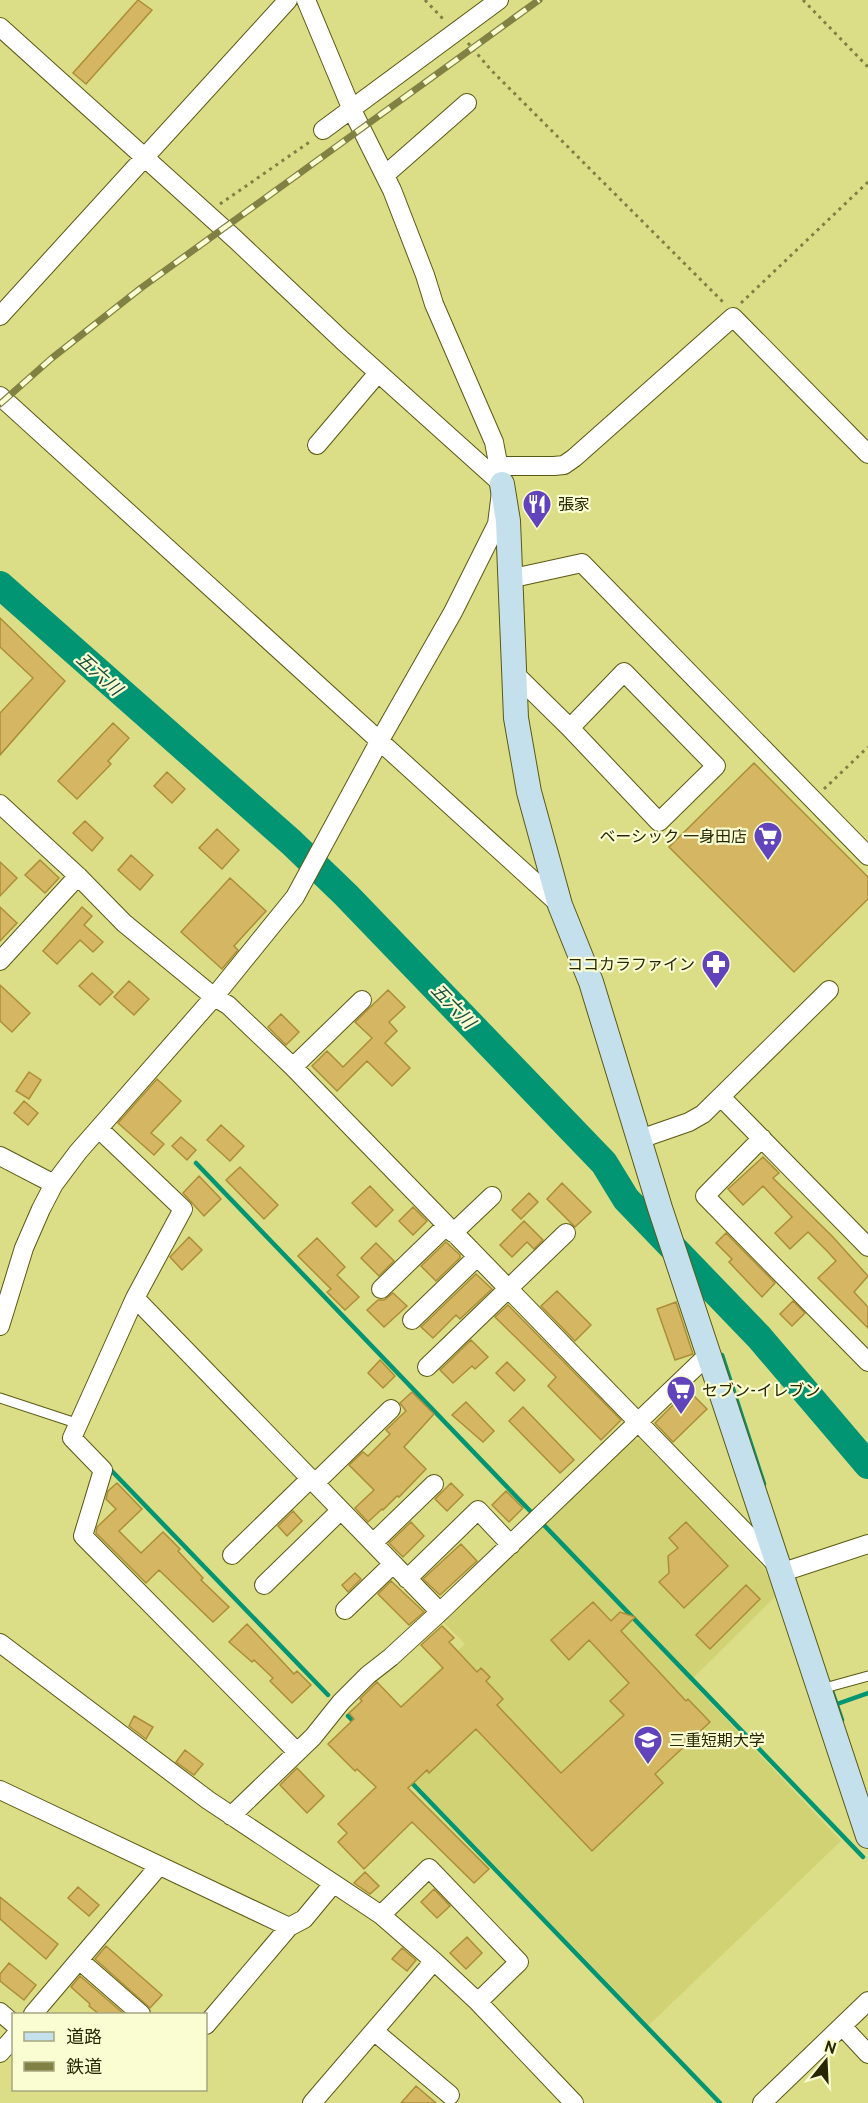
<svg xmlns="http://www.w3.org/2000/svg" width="868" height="2103" font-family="Overpass,'Noto Sans JP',sans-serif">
  <rect width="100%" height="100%" fill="#dcde87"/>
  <path fill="#d1d273" d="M634 1438 637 1440 640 1439 765 1569 768 1576H771L777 1595 690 1681 841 1841 649 2025 370 1736 465 1644 443 1622Z"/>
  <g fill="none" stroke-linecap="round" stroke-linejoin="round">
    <path stroke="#019573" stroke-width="4.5" d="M196 1163 535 1516
      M722 1355 764 1484
      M109 1468 328 1695
      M541 1522 863 1857
      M831 1688 842 1720
      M837 1704 868 1693
      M348 1716 357 1725
      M410 1781 720 2103"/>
    <path stroke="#019573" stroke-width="28" d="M0 585 291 842 346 895 604 1163 626 1199 759 1337 868 1465"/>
  </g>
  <path fill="#d5b663" stroke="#ac8e39" stroke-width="1.5" d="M138 0 152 10 86 84 73 73Z
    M0 618 65 681 0 755V713L33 678 0 647Z
    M113 723 129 738 108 761 111 764 77 799 58 781Z
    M754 763 868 877V899L794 972 669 847Z
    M167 772 185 789 172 803 154 786Z
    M85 821 103 838 92 851 73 833Z
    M217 829 239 850 222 869 199 848Z
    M131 855 153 875 140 890 118 870Z
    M40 860 59 878 45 893 25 875Z
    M0 862 17 878 0 896Z
    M230 878 266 911 234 946 238 950 222 969 181 932Z
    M0 907 17 923 0 941Z
    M82 907 92 916 84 925 103 942 93 952 80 940 57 964 43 951Z
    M92 973 113 992 100 1005 79 986Z
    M129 981 149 999 134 1015 114 997Z
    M0 985 30 1013 12 1032 0 1021Z
    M388 990 405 1007 389 1022 397 1031 385 1043 410 1068 392 1086 367 1061 337 1091 312 1066 327 1051 343 1067 372 1038 355 1022Z
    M281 1014 299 1032 286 1045 268 1027Z
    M29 1072 41 1080 29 1099 16 1091Z
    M157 1079 181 1101 151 1133 164 1144 154 1155 118 1123Z
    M24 1101 38 1113 28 1125 14 1113Z
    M221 1125 244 1146 230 1161 207 1140Z
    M181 1137 196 1150 187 1160 172 1146Z
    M763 1157 779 1173 773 1178 832 1236 868 1276 854 1292 868 1307V1328L818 1278 836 1261 828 1252 808 1232 790 1249 775 1233 792 1217 763 1186 743 1205 728 1189Z
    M240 1167 278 1205 264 1219 226 1180Z
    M199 1176 221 1199 204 1216 183 1193Z
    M562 1183 591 1212 575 1227 547 1199Z
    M370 1186 393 1210 376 1227 352 1203Z
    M529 1193 538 1202 521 1219 512 1210Z
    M413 1207 427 1221 413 1235 399 1221Z
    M524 1221 543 1240 534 1249 527 1242 512 1257 500 1245Z
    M726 1233 775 1283 762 1297 729 1262 732 1259 716 1243Z
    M189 1237 202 1250 182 1270 170 1257Z
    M317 1238 345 1267 337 1275 359 1297 345 1310 327 1292 331 1289 298 1256Z
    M446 1242 460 1255V1258L436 1281 421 1266Z
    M376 1243 394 1261 379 1276 361 1258Z
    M476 1274 492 1289 460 1319 456 1315 433 1338 421 1327Z
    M557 1291 591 1325 575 1341 541 1306Z
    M393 1293 407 1306 384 1327 367 1310 378 1300H384Z
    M793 1301 805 1313 792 1326 780 1314Z
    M676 1302 693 1354 675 1360 657 1309Z
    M508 1305 621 1420 601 1440 548 1386 556 1377 495 1317Z
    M471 1340 488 1357 475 1369 472 1366 453 1383 440 1370Z
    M380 1360 395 1376 383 1388 368 1373Z
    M507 1362 525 1380 514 1391 496 1373Z
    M688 1390 707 1409 673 1442 655 1423Z
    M412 1392 434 1414 404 1447 426 1469 399 1497 397 1496 383 1510 382 1509 368 1522 355 1508 374 1490 349 1465 363 1452 368 1456 390 1434 386 1430 406 1411 400 1403Z
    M466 1402 494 1431 483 1442 452 1415Z
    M523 1407 574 1460 560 1473 509 1421Z
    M117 1483 142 1509 119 1531 141 1553 163 1532 180 1549 178 1551 203 1578 201 1580 229 1607 213 1622 159 1570 146 1583 96 1533 97 1527 116 1509 106 1499 108 1491Z
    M451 1483 463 1495 447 1511 435 1499Z
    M506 1491 523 1508 509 1522 492 1505Z
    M293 1511 302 1521 287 1536 278 1526Z
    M411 1522 424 1536 403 1557 389 1543Z
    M686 1522 728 1566 684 1608 659 1582 669 1573 668 1556 678 1548 669 1538Z
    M461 1544 477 1561 440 1595 423 1579Z
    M355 1573 361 1579 348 1592 342 1585Z
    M391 1581 424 1612 409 1625 378 1594Z
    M746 1585 760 1599 710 1649 696 1635Z
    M593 1602 611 1621 620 1612 635 1617 621 1631 686 1701 688 1699 710 1722 655 1774 663 1783 592 1851 476 1729 429 1773 427 1770 408 1788 489 1869 474 1883 412 1822 364 1869 338 1842 347 1833 338 1824 376 1787 357 1769 355 1771 328 1744 354 1719 349 1713 362 1701 360 1699 377 1682 401 1707 443 1668 421 1645 442 1626 454 1638 449 1642 477 1672 481 1668 490 1677 486 1681 503 1699 497 1705 561 1773 624 1715 610 1701 629 1683 589 1640 569 1660 551 1640Z
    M247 1624 294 1674 297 1671 311 1685 292 1703 270 1681 273 1678 254 1660 252 1662 229 1642Z
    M134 1716 153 1727 146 1739 129 1726Z
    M185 1750 203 1764 194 1775 176 1762Z
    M297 1768 324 1796 307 1813 280 1785Z
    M365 1872 379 1886 370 1894 354 1883Z
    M78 1887 99 1905 89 1916 68 1898Z
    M434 1889 450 1906 437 1918 421 1902Z
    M0 1897 58 1944 46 1959 0 1919Z
    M467 1937 482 1953 466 1969 450 1953Z
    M106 1946 162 1995 150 2008 95 1959Z
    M402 1948 416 1960 407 1971 392 1959Z
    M9 1963 36 1985 24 2000 0 1981V1974Z
    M80 1976 124 2014H99L89 2006 90 2004 71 1987Z
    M416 2086 436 2103H401Z"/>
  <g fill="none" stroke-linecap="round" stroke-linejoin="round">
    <g stroke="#595915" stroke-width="11">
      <path id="lane" d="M0 1398 79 1424
        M821 1689 868 1676"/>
    </g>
    <g stroke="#595915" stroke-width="20">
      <path id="street" d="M0 27 235 239 343 341 502 484
        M323 130 499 0
        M385 175 467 103
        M0 316 288 0
        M0 396 560 905
        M317 445 378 373
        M498 466H554L564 465 574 458 733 317 868 454
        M509 579 582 563 868 856
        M513 672 570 728 659 822 716 766 624 672 570 728
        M0 804 78 876 124 923 214 997 228 1005 293 1067 776 1564
        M0 961 78 876
        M293 1067 362 1000
        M721 1097 868 1247
        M99 1129 183 1209 135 1298 440 1612
        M762 1138 705 1196 868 1362
        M640 1139 689 1122 703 1114 829 990
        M0 1156 54 1184
        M453 1233 492 1196
        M381 1289 446 1226
        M135 1298 72 1438 103 1470 83 1536 297 1752
        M412 1320 477 1257
        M0 1326 24 1248 41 1209 54 1184 78 1152 214 997 295 897 380 740 453 612 497 524 502 484 494 442 434 304 425 275 392 190 352 110 306 0
        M427 1367 566 1233
        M315 1483 391 1409
        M373 1543 434 1484
        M232 1555 311 1478
        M780 1573 868 1544
        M407 1579 478 1510 511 1545
        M264 1585 341 1510
        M345 1610 393 1564
        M0 1643 208 1800 381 1915 434 1961 478 2002 574 2103
        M0 1790 289 1927 304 1919 333 1884
        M231 1816 313 1737 341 1702 368 1675 391 1657 440 1612 709 1354
        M381 1915 429 1868 519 1962 478 2002
        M79 1960 141 2014
        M0 2012 14 2024
        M33 2014 159 1866
        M206 2025 289 1927
        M842 2026 868 2054
        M374 2031 450 2095
        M0 2053 14 2037
        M312 2103 434 1961
        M762 2103 868 2001"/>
    </g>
    <g stroke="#595915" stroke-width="26">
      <path id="secondary" d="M502 484 508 521 516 718 529 792 560 905 591 982 660 1208 868 1836"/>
    </g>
    <path stroke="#7f8043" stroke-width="3" stroke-dasharray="3 4.5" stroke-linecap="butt" d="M425 0 444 20
      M803 0 868 67
      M468 43 491 70 724 303
      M220 204 311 141
      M741 303 868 182
      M824 789 868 747"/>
    <use href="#lane" stroke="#fff" stroke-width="9"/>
    <use href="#street" stroke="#fff" stroke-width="18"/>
    <use href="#secondary" stroke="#c4e0ec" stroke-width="24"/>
    <g stroke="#808143" stroke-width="7">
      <path id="rail" d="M0 404 52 358 141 288 539 0"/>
    </g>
    <use href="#rail" stroke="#fafcd2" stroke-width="4.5" stroke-dasharray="14" stroke-linecap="butt"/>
  </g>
  <defs>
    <g id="restaurant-pin" transform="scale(1.5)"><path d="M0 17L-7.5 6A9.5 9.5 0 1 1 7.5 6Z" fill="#6143bb" stroke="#fafcd2"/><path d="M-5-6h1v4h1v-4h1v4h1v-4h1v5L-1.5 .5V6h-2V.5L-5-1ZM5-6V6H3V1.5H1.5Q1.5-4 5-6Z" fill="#fff"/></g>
    <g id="supermarket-pin" transform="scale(1.5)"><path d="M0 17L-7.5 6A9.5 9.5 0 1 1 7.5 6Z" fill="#6143bb" stroke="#fafcd2"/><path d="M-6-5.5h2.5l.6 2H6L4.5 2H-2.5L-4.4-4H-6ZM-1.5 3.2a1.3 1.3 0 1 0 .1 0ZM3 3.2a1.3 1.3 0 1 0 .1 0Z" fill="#fff"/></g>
    <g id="pharmacy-pin" transform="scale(1.5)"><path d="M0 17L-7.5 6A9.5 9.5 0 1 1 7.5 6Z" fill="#6143bb" stroke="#fafcd2"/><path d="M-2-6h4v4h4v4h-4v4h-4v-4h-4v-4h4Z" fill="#fff"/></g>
    <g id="university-pin" transform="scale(1.5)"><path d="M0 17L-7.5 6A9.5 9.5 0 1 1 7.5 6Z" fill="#6143bb" stroke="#fafcd2"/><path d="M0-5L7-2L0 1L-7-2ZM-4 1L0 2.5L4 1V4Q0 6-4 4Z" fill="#fff"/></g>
  </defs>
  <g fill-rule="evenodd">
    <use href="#restaurant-pin" x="537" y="504"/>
    <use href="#supermarket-pin" x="768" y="836"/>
    <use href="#pharmacy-pin" x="716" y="964"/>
    <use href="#supermarket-pin" x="681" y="1390"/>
    <use href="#university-pin" x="648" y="1740"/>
  </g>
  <g text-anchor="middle" stroke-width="4.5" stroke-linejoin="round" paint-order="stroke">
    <g font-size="16" fill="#272702" stroke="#fafcd2" text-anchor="start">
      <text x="558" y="510">張家</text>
      <text x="747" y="842" text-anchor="end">ベーシック 一身田店</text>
      <text x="695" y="970" text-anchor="end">ココカラファイン</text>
      <text x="702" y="1396">セブン-イレブン</text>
      <text x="669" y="1746">三重短期大学</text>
    </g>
    <g font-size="18" font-style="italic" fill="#1b4b3c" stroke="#fafcd2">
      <text transform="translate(99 674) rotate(42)" y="6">五六川</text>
      <text transform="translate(453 1006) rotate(46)" y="6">五六川</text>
    </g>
  </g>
  <rect x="12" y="2013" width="195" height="78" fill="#fafcd2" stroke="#a6a77f" stroke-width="1.5"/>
  <rect x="24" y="2032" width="30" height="9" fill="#c4e0ec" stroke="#a6a77f" stroke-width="1.5"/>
  <text x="66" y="2043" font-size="18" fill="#272702">道路</text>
  <rect x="24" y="2062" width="30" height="9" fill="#808143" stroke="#a6a77f" stroke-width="1.5"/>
  <text x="66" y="2073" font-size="18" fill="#272702">鉄道</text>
  <g transform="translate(826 2061) rotate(18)" stroke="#fafcd2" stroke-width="4.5" paint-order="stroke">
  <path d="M0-4.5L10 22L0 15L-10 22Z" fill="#272702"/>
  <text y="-9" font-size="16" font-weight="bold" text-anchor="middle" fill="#272702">N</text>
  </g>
</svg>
